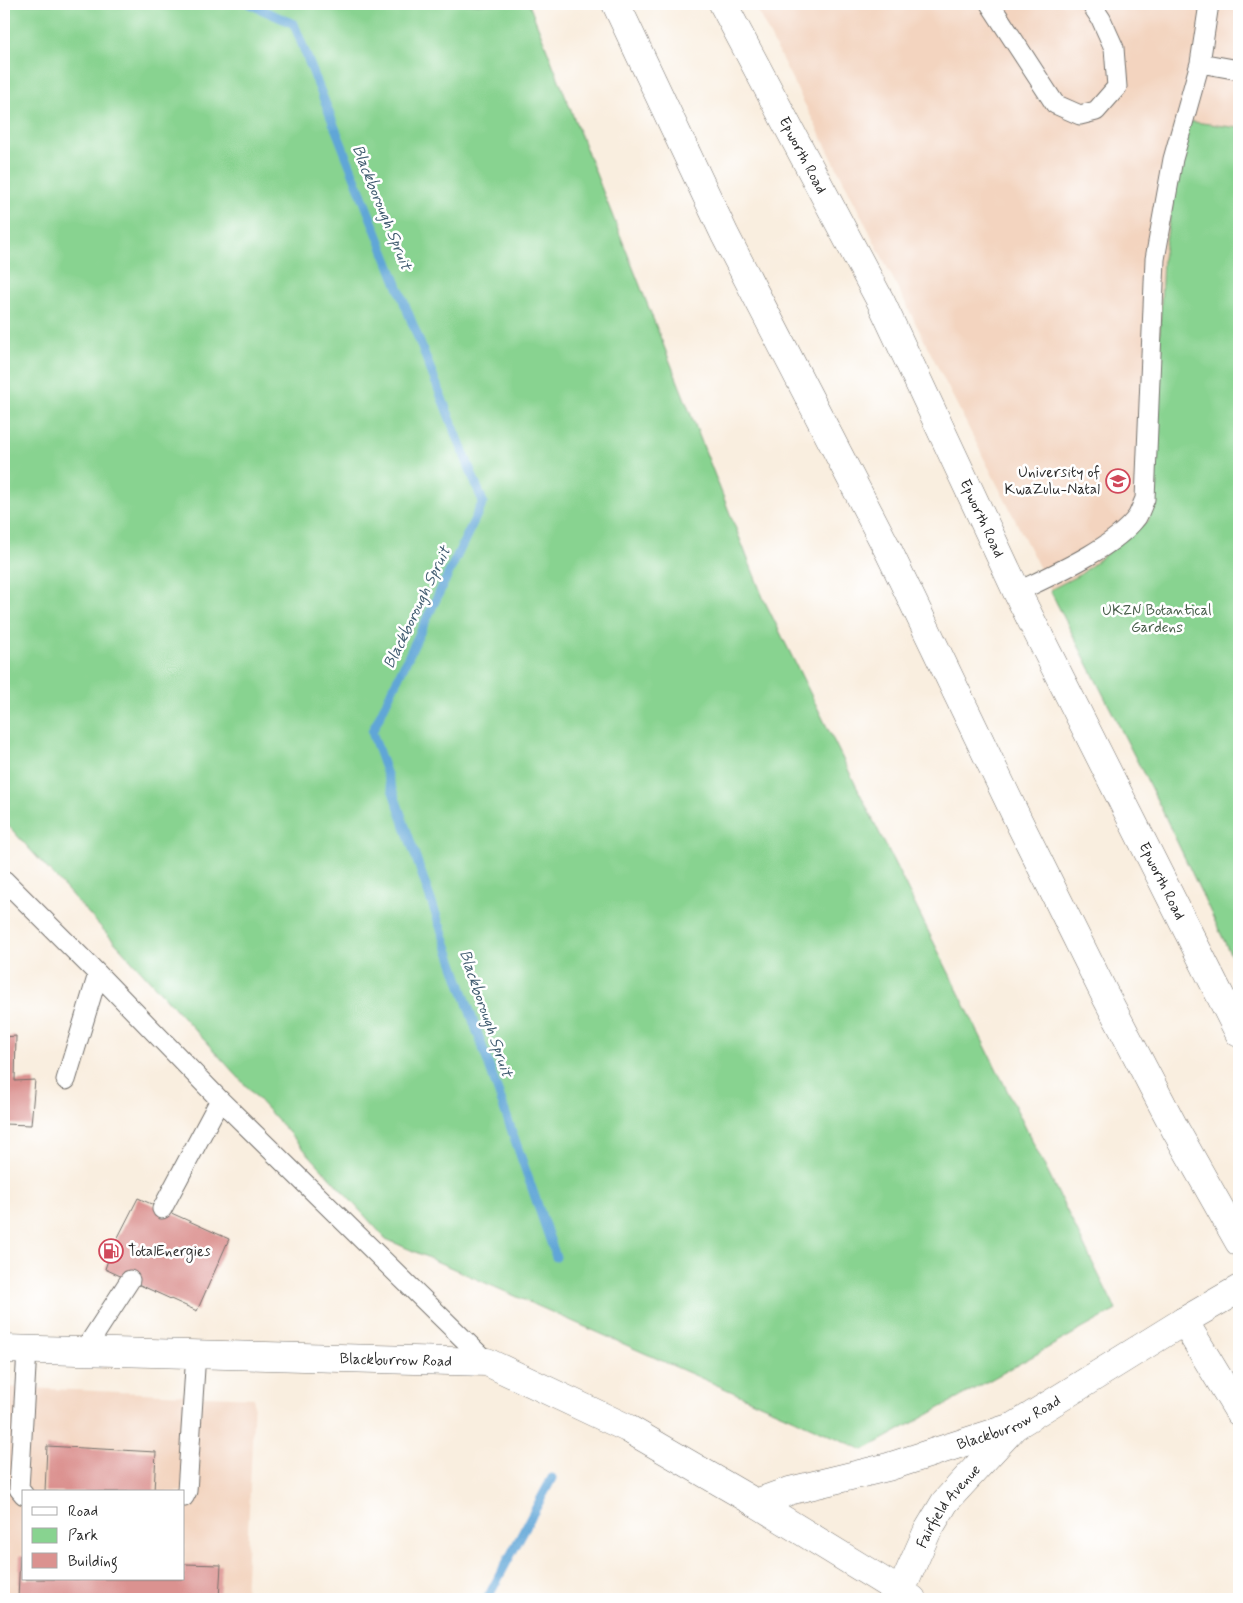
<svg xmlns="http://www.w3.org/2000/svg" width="1243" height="1603" font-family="Mynerve,sans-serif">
  <rect width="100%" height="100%" fill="#fff"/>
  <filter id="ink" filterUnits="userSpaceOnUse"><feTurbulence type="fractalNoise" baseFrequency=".02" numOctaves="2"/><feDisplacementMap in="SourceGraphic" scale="10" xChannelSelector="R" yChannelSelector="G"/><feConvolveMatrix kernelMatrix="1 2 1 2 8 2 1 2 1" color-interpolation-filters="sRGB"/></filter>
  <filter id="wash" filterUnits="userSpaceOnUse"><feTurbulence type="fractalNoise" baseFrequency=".0096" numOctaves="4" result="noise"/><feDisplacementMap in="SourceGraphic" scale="20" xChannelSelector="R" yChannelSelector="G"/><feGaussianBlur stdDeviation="1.12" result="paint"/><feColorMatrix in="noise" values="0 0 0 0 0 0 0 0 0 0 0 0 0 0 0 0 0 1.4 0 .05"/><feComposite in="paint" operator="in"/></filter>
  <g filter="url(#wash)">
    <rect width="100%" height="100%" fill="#f9eedf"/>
    <path fill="#f3d4bf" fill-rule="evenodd" d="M754 4H1239V972L1161 808Z
      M4 1387 254 1398 245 1599H4ZM24 1492H184V1579H24Z"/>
    <path fill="#88d390" stroke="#5a7f5e" d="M4 4H529L764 600 1116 1310 864 1450 386 1239 4 821Z
      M1187 121 1239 128V972L1161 808 1050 590 1081 574 1149 520 1155 446 1163 258Z"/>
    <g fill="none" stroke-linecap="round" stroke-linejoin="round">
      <path stroke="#61a6d7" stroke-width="9" d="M249 4 294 24 483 502 372 732 556 1257
        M487 1599 552 1478"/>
    </g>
    <g id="blocks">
      <path fill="#db9290" d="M16 1036 15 1081 35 1080 31 1125 4 1124V1037Z
        M138 1198 229 1239 197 1311 105 1269 111 1251Z
        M47 1446 156 1452 154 1492H45Z
        M20 1555 24 1556V1579H184V1564L221 1565 219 1599H18Z"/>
    </g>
  </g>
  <g filter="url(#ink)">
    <use href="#blocks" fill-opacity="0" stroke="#736f6a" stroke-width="1"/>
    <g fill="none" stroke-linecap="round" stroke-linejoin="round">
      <g stroke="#736f6a" stroke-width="21">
        <path id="service" d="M990 4 1055 104 1080 115 1096 111 1117 87 1114 48 1101 19 1091 4
          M1200 63 1239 70
          M1017 592C1052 575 1114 548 1137 517 1140 512 1142 505 1145 499L1155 259 1173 159 1200 63 1209 4
          M4 880 98 974 220 1100 487 1362
          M66 1080 98 974
          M162 1209 220 1100
          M84 1351 130 1280
          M24 1495 19 1489 27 1350
          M184 1497 187 1491 196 1353"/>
      </g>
      <g stroke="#736f6a" stroke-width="29">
        <g id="minor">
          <path id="s1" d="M723 4 881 302 1017 592 1239 1033"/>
        </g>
      </g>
      <g stroke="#736f6a" stroke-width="29">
        <g id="tertiary">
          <path id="s2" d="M4 1349 487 1362 627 1428 756 1503 912 1599"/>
          <path id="s3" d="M756 1503 789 1491 888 1467 1015 1426 1184 1321 1239 1289"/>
          <path id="s4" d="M900 1593 927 1532 945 1502 1014 1427"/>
        </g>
      </g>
      <g stroke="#736f6a" stroke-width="29">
        <path id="primary" d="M1184 1321 1239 1412"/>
      </g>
      <g stroke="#736f6a" stroke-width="29">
        <path id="motorway" d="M616 4 725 235 889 552 1019 822 1104 993 1175 1129 1239 1242"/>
      </g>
      <use href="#service" stroke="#fff" stroke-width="19"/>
      <use href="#minor" stroke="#fff" stroke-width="28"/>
      <use href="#tertiary" stroke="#fff" stroke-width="28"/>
      <use href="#primary" stroke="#fff" stroke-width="28"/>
      <use href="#motorway" stroke="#fff" stroke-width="28"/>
    </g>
  </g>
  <defs>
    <g id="university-ring" transform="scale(1.25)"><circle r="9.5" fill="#fff" stroke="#d1495b" stroke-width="1.5"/><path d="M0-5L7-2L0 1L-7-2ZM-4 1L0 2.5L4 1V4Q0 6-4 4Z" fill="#d1495b"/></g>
    <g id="fuel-ring" transform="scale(1.25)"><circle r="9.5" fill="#fff" stroke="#d1495b" stroke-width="1.5"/><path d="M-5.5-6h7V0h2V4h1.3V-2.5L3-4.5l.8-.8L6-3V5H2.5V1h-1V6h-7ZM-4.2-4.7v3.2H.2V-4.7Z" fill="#d1495b"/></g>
  </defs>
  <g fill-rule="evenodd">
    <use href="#university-ring" x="1118" y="481"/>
    <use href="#fuel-ring" x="111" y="1251"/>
  </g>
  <g text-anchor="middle" stroke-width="5" stroke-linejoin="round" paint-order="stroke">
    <g font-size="15" fill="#2b2b2b" stroke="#fff">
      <text dy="5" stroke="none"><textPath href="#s1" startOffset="171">Epworth Road</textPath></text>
      <text dy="5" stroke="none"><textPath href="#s1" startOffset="576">Epworth Road</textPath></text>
      <text dy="5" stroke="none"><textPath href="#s1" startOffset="981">Epworth Road</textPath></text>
      <text dy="5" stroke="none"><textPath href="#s2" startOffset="392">Blackburrow Road</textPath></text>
      <text dy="5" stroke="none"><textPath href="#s3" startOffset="266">Blackburrow Road</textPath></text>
      <text dy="5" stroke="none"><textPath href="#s4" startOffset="100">Fairfield Avenue</textPath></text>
    </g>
    <g font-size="15" fill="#2b2b2b" stroke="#fff" text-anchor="end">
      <text x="1100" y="477">University of<tspan x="1100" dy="17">KwaZulu-Natal</tspan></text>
      <text x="128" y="1256" text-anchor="start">TotalEnergies</text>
    </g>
    <g font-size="15" fill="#475d49" stroke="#fff">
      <text x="1157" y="615">UKZN Botantical<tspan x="1157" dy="17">Gardens</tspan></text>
    </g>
    <g font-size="16" font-style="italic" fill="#415c70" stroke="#fff">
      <text transform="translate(383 207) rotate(68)" y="6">Blackborough Spruit</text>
      <text transform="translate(416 607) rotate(-64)" y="6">Blackborough Spruit</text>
      <text transform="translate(487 1013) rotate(71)" y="6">Blackborough Spruit</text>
    </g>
  </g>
  <rect width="1243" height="1603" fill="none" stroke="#fff" stroke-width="20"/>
  <rect x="22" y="1490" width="162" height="90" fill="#ffffff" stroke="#aaaaaa"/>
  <rect x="32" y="1507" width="25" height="8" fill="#ffffff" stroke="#aaaaaa"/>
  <text x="68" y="1516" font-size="15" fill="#2b2b2b">Road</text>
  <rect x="32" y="1528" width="25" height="15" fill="#88d390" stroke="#aaaaaa"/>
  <text x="68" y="1540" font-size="15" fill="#2b2b2b">Park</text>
  <rect x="32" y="1553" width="25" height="15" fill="#db9290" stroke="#aaaaaa"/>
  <text x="68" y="1566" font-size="15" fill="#2b2b2b">Building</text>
</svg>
